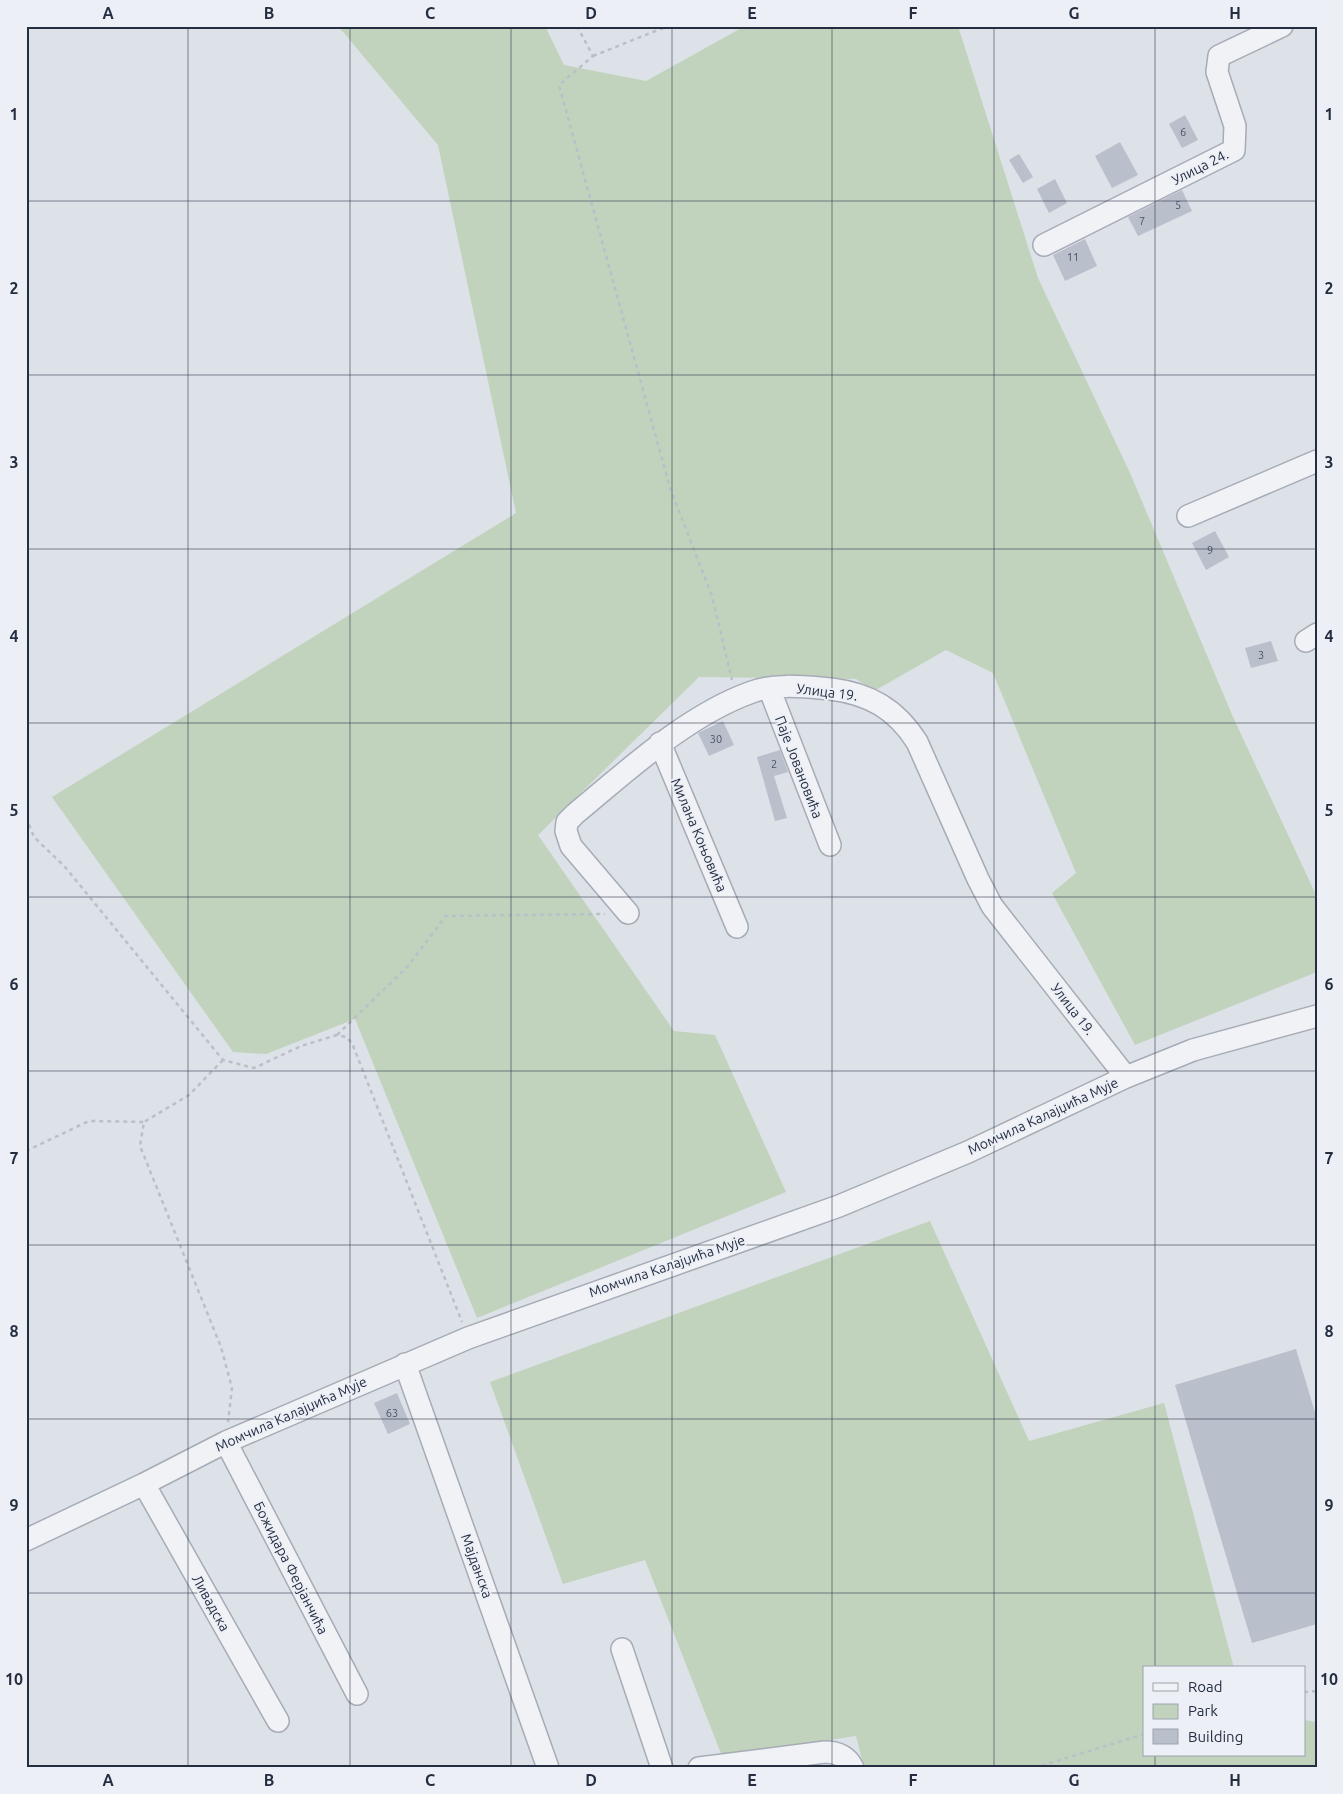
<svg xmlns="http://www.w3.org/2000/svg" width="1343" height="1794" font-family="Ubuntu,sans-serif">
  <rect width="100%" height="100%" fill="#dde1e8"/>
  <path fill="#c1d3bd" d="M338 26H545L564 65 646 81 745 26H958L1038 278 1130 473 1233 717 1317 897V972L1135 1045 1052 893 1076 873 993 673 946 650 874 691 856 679 699 677 538 835 674 1031 715 1035 786 1192 477 1318 355 1019 266 1054 233 1052 52 797 516 513 438 145Z
    M930 1221 1029 1441 1164 1403 1234 1668H1144V1755H1304V1720L1317 1722V1768H864L856 1736 722 1756 645 1560 563 1584 490 1382Z"/>
  <path fill="#babfcc" d="M1185 115 1198 140 1182 148 1169 124Z
    M1120 142 1138 175 1112 188 1095 156Z
    M1019 154 1033 177 1023 183 1009 160Z
    M1055 179 1067 203 1049 213 1037 189Z
    M1182 190 1192 211 1138 236 1128 217Z
    M1085 239 1097 266 1065 281 1053 255Z
    M1215 531 1229 557 1206 570 1192 543Z
    M1271 641 1278 661 1251 668 1245 648Z
    M723 721 734 745 709 756 698 733Z
    M780 750 788 772 774 776 787 818 775 821 757 757Z
    M1296 1349 1317 1419V1624L1252 1643 1175 1385Z
    M397 1393 410 1424 388 1434 374 1403Z"/>
  <g fill="none" stroke-linecap="round" stroke-linejoin="round">
    <g stroke="#a6abb6" stroke-width="24">
      <path id="minor" d="M1044 245 1234 150 1235 126 1217 72 1219 56 1282 26
        M1188 516 1317 461
        M1306 641 1317 634
        M769 688 830 845
        M660 743 737 927
        M628 913 571 846 566 831 567 822 575 814C627 771 687 715 752 692 776 683 806 687 831 689 870 694 896 709 917 742L978 879 992 906 1126 1077
        M405 1364 548 1768
        M226 1442 357 1694
        M144 1484 278 1721
        M26 1540 144 1484 226 1442 468 1338 839 1206 968 1152 1126 1077 1193 1050 1317 1016
        M622 1649 662 1768
        M699 1768 825 1752C837 1752 847 1756 853 1768"/>
    </g>
    <path stroke="#bbbfc7" stroke-width="2.5" stroke-dasharray="4 4" stroke-linecap="butt" d="M577 26 593 56 559 85 670 488 712 596 732 680
      M593 56 668 26
      M26 817 34 837 65 867 223 1060 254 1068 301 1046 337 1035 346 1037 352 1043 462 1322
      M337 1035 408 966 446 916 605 914
      M223 1060 189 1095 144 1122 140 1146 221 1347 232 1388 228 1422
      M26 1151 89 1121 144 1122
      M1304 1692 1317 1691
      M1034 1768 1144 1734"/>
    <use href="#minor" stroke="#f0f2f6" stroke-width="21"/>
  </g>
  <path fill="none" stroke="#252d41" stroke-width="1" stroke-opacity="0.55" d="M188 26V1768M350 26V1768M511 26V1768M672 26V1768M832 26V1768M994 26V1768M1155 26V1668M26 201H1317M26 375H1317M26 549H1317M26 723H1317M26 897H1317M26 1071H1317M26 1245H1317M26 1419H1317M26 1593H1317M1155 1755V1768"/>
  <g text-anchor="middle" stroke-width="4" stroke-linejoin="round" paint-order="stroke">
    <g font-size="11" fill="#4a5264">
      <text x="1183" y="136">6</text>
      <text x="1178" y="209">5</text>
      <text x="1142" y="225">7</text>
      <text x="1073" y="261">11</text>
      <text x="1210" y="554">9</text>
      <text x="1261" y="659">3</text>
      <text x="716" y="743">30</text>
      <text x="774" y="768">2</text>
      <text x="392" y="1417">63</text>
    </g>
    <g font-size="14" fill="#252d41" stroke="#ecf0f6">
      <text transform="translate(1200 167) rotate(-27)" y="5">Улица 24.</text>
      <text transform="translate(827 692) rotate(7)" y="5">Улица 19.</text>
      <text transform="translate(799 767) rotate(69)" y="5">Паје Јовановића</text>
      <text transform="translate(699 835) rotate(67)" y="5">Милана Коњовића</text>
      <text transform="translate(1073 1009) rotate(52)" y="5">Улица 19.</text>
      <text transform="translate(1043 1116) rotate(-25)" y="5">Момчила Калајџића Мује</text>
      <text transform="translate(667 1266) rotate(-19)" y="5">Момчила Калајџића Мује</text>
      <text transform="translate(291 1414) rotate(-24)" y="5">Момчила Калајџића Мује</text>
      <text transform="translate(477 1566) rotate(70)" y="5">Мајданска</text>
      <text transform="translate(291 1568) rotate(63)" y="5">Божидара Ферјанчића</text>
      <text transform="translate(211 1603) rotate(61)" y="5">Ливадска</text>
    </g>
  </g>
  <rect width="1343" height="1794" fill="none" stroke="#ecf0f6" stroke-width="55"/>
  <rect x="1143" y="1666" width="162" height="90" fill="#ecf0f6" stroke="#9ca2ae"/>
  <rect x="1153" y="1683" width="25" height="8" fill="#f0f2f6" stroke="#9ca2ae"/>
  <text x="1188" y="1692" font-size="15" fill="#252d41">Road</text>
  <rect x="1153" y="1704" width="25" height="15" fill="#c1d3bd" stroke="#9ca2ae"/>
  <text x="1188" y="1716" font-size="15" fill="#252d41">Park</text>
  <rect x="1153" y="1729" width="25" height="15" fill="#babfcc" stroke="#9ca2ae"/>
  <text x="1188" y="1742" font-size="15" fill="#252d41">Building</text>
  <rect x="28" y="28" width="1288" height="1738" fill="none" stroke="#252d41" stroke-width="2"/>
  <g font-size="16" text-anchor="middle" font-weight="bold" fill="#252d41">
    <text x="108" y="19">A</text>
    <text x="269" y="19">B</text>
    <text x="430" y="19">C</text>
    <text x="591" y="19">D</text>
    <text x="752" y="19">E</text>
    <text x="913" y="19">F</text>
    <text x="1074" y="19">G</text>
    <text x="1235" y="19">H</text>
    <text x="14" y="120">1</text>
    <text x="1329" y="120">1</text>
    <text x="14" y="294">2</text>
    <text x="1329" y="294">2</text>
    <text x="14" y="468">3</text>
    <text x="1329" y="468">3</text>
    <text x="14" y="642">4</text>
    <text x="1329" y="642">4</text>
    <text x="14" y="816">5</text>
    <text x="1329" y="816">5</text>
    <text x="14" y="990">6</text>
    <text x="1329" y="990">6</text>
    <text x="14" y="1164">7</text>
    <text x="1329" y="1164">7</text>
    <text x="14" y="1337">8</text>
    <text x="1329" y="1337">8</text>
    <text x="14" y="1511">9</text>
    <text x="1329" y="1511">9</text>
    <text x="14" y="1685">10</text>
    <text x="1329" y="1685">10</text>
    <text x="108" y="1786">A</text>
    <text x="269" y="1786">B</text>
    <text x="430" y="1786">C</text>
    <text x="591" y="1786">D</text>
    <text x="752" y="1786">E</text>
    <text x="913" y="1786">F</text>
    <text x="1074" y="1786">G</text>
    <text x="1235" y="1786">H</text>
  </g>
</svg>
